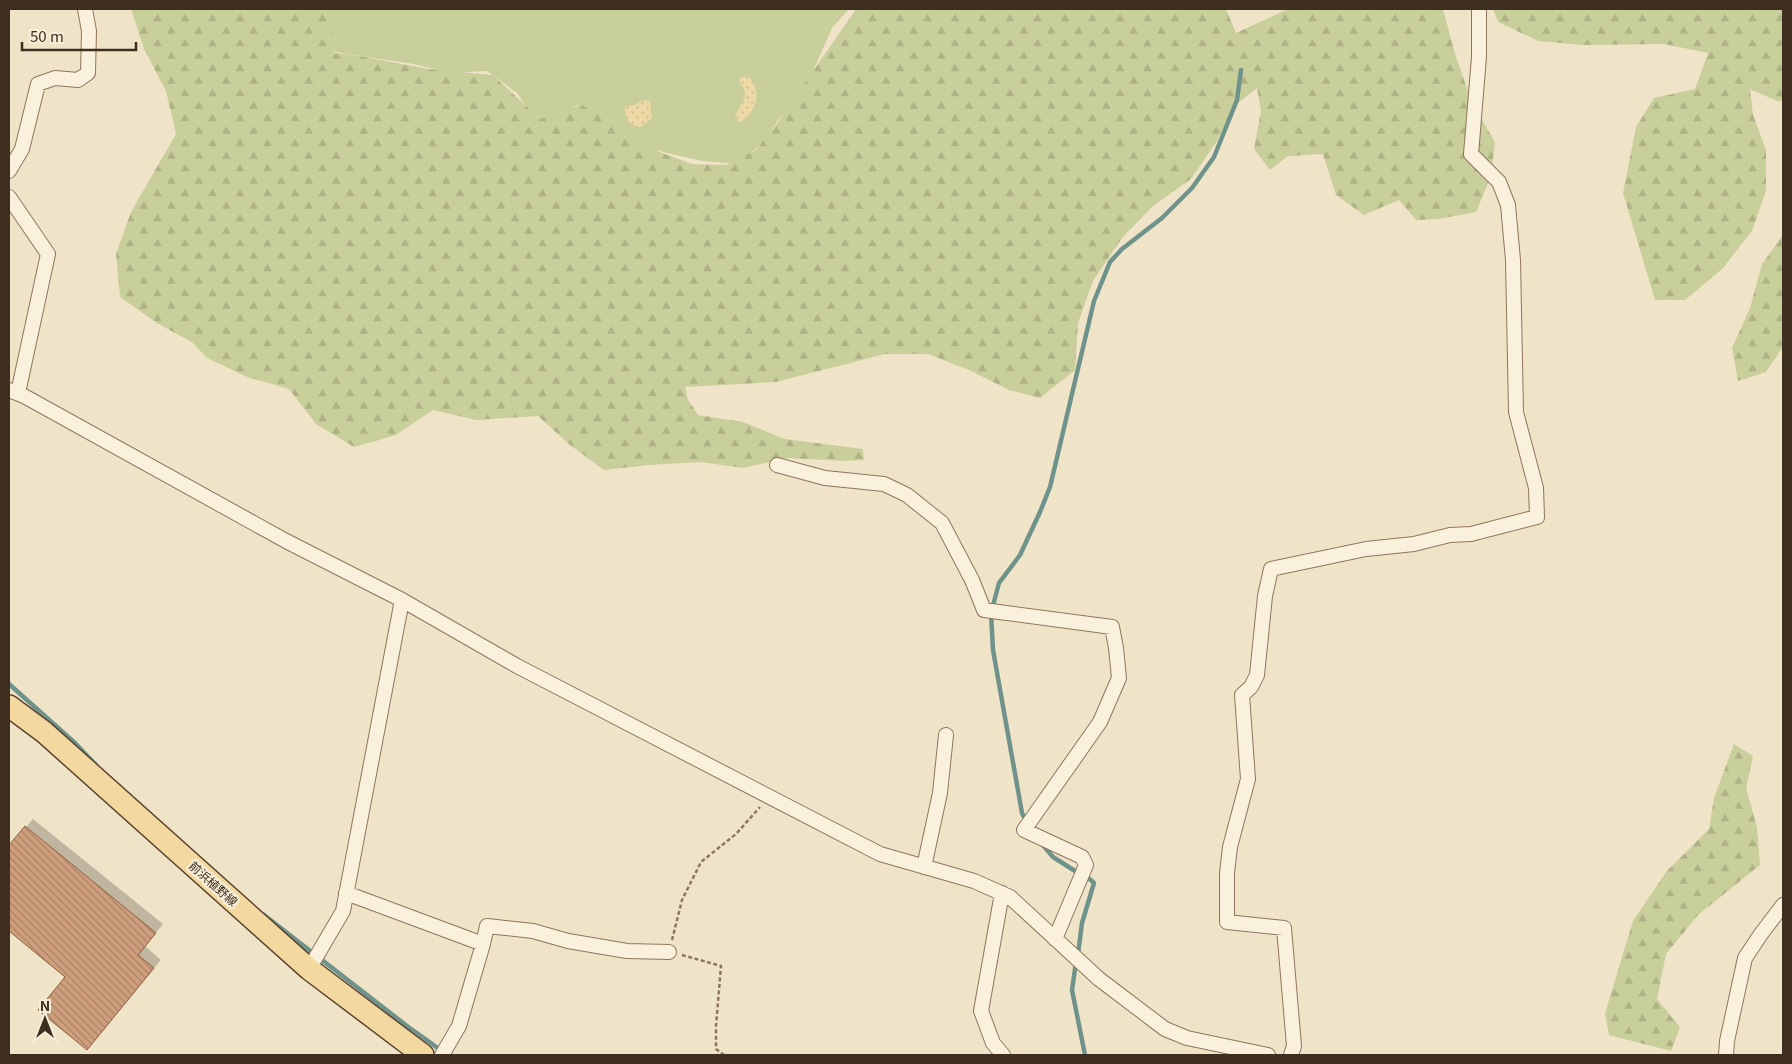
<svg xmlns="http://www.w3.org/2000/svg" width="1792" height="1064" font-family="Georgia,'Noto Sans JP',serif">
  <defs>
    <pattern id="forest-firs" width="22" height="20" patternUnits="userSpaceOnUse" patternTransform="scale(1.25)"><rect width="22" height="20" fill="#c9cf9b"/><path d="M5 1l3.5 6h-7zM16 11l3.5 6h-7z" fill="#aeb285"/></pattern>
    <pattern id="sand-dots" width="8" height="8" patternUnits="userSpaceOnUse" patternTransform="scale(1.25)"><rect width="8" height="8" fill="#ecd9a5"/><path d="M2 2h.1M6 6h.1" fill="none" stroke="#cbbb8e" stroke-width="1.8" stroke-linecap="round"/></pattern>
    <pattern id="building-back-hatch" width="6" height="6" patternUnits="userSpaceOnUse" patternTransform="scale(1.25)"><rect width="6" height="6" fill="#cf9f7d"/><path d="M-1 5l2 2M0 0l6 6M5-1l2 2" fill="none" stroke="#a98266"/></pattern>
  </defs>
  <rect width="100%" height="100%" fill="#f0e4c8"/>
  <path fill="#c9cf9b" d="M339 9H849L832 28 803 94 778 120 766 140 738 164 702 161 667 153 634 143 610 118 577 105 546 126 538 124 517 93 487 71 450 73 414 64 345 54 332 51 330 22Z"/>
  <path fill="url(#forest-firs)" d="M131 9H344L333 22 334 53 365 57 429 69 493 75 540 119 581 105 610 118 634 140 662 153 692 164 727 165 756 150 776 125 856 9H1226L1236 33 1288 9H1443L1455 54 1472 103 1495 142 1491 176 1476 212 1438 219 1416 220 1399 200 1364 215 1336 195 1323 154 1288 156 1270 170 1254 149 1261 111 1257 88 1233 107 1217 141 1191 179 1153 206 1122 238 1093 281 1078 323 1075 370 1040 398 1009 390 969 370 928 354H885L776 382 685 387 688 400 698 415 743 422 785 439 863 449 864 460 845 461 787 458 743 468 700 462 649 465 604 470 570 445 538 416 476 420 433 410 396 435 354 447 316 424 289 389 247 377 207 358 193 343 157 323 120 297 116 254 131 212 176 134 166 91 144 49Z
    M1493 9H1783V101H1777L1750 89 1753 115 1766 150V191L1752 231 1722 269 1685 300H1655L1623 193 1636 127 1654 98 1695 89 1708 53 1664 44 1582 45 1538 41 1498 22Z
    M1783 235V347L1766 372 1738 381 1732 348 1750 308 1762 264Z
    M1734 744 1753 756 1746 788 1757 827 1760 865 1698 915 1666 954 1657 999 1680 1027 1671 1051 1609 1035 1605 1013 1633 921 1666 872 1709 829 1714 798Z"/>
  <path fill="url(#sand-dots)" d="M743 77H749C762 92 757 111 741 122L738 121 735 117C737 111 746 98 745 93 744 87 739 85 739 78Z
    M642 100 650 101 652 118 640 127C628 126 625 117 625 106L635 105Z"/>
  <path fill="#0003" d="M33 819 163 924 145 946 161 960 95 1040 67 977 9 930V847Z"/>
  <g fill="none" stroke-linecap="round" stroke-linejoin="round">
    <path stroke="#6f938a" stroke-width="4.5" d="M9 684 75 743 96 765
      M1027 823 1022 813 993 650 991 613 999 583 1020 555 1040 512 1050 487 1094 301 1110 262 1122 249 1162 218 1192 188 1214 157 1237 100 1241 70
      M1042 844 1053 857 1075 871 1084 874 1094 883 1082 923 1078 954
      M264 915 407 1026 442 1051
      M1076 962 1072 990 1085 1055"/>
  </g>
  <path fill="url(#building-back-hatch)" stroke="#8d5f41" d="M25 826 156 933 138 955 154 968 87 1050 38 1010 65 977 9 931V845Z"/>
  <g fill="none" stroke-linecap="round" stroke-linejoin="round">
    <g stroke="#8d765c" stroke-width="16">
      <path id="street" d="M9 171 22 149 38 84 55 78 78 80 88 73 89 31 85 9
        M9 197 48 254 18 393
        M9 390 24 396 286 541 402 600 517 666 880 854 974 881 1010 897 1099 979 1165 1029 1187 1038 1268 1055
        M777 465 825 478 884 484 907 495 942 523 972 580 984 610 1112 627 1116 648 1119 678 1100 722 1024 830 1082 857 1086 865 1055 939
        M924 867 940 793 946 735
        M346 893 483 944 459 1026 442 1055
        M1002 893 981 1011 993 1043 1003 1055
        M483 944 487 926 533 931 568 941 627 951 669 952
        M309 969 343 911 402 600
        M1291 1055 1294 1046 1284 928 1227 922V873L1230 847 1248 779 1242 695 1251 687 1257 675 1265 596 1271 569 1366 549 1414 544 1450 535 1471 534 1537 517 1536 488 1516 412 1513 260 1508 205 1499 182 1471 154 1479 57V9
        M1726 1055 1727 1041 1745 958 1761 934 1783 905"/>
    </g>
    <g stroke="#5b4430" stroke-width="24">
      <path id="primary" d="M9 706 44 732 309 969 423 1055"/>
    </g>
    <path stroke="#8d765c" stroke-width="2.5" stroke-dasharray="4 2.5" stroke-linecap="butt" d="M672 940 682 900 701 862 736 834 760 807
      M682 955 721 966 716 1026V1049L724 1055"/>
    <use href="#street" stroke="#faf1dc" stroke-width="14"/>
    <use href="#primary" stroke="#f3d9a0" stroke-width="21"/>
  </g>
  <g text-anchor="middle" stroke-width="4.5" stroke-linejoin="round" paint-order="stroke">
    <g font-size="12" fill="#3d2e20" stroke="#f7eed8">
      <text transform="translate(213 884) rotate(42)" y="4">前浜植野線</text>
    </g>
  </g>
  <rect width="1792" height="1064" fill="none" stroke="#3d2e20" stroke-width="20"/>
  <g transform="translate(45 1019)" stroke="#f7eed8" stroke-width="4" paint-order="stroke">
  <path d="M0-4L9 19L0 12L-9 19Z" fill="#3d2e20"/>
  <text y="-8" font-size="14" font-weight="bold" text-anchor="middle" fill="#3d2e20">N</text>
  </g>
  <path d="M22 42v8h114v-8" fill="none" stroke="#3d2e20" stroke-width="2.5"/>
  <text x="30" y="42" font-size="15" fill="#3d2e20" stroke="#f7eed8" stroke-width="4" paint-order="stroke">50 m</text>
</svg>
